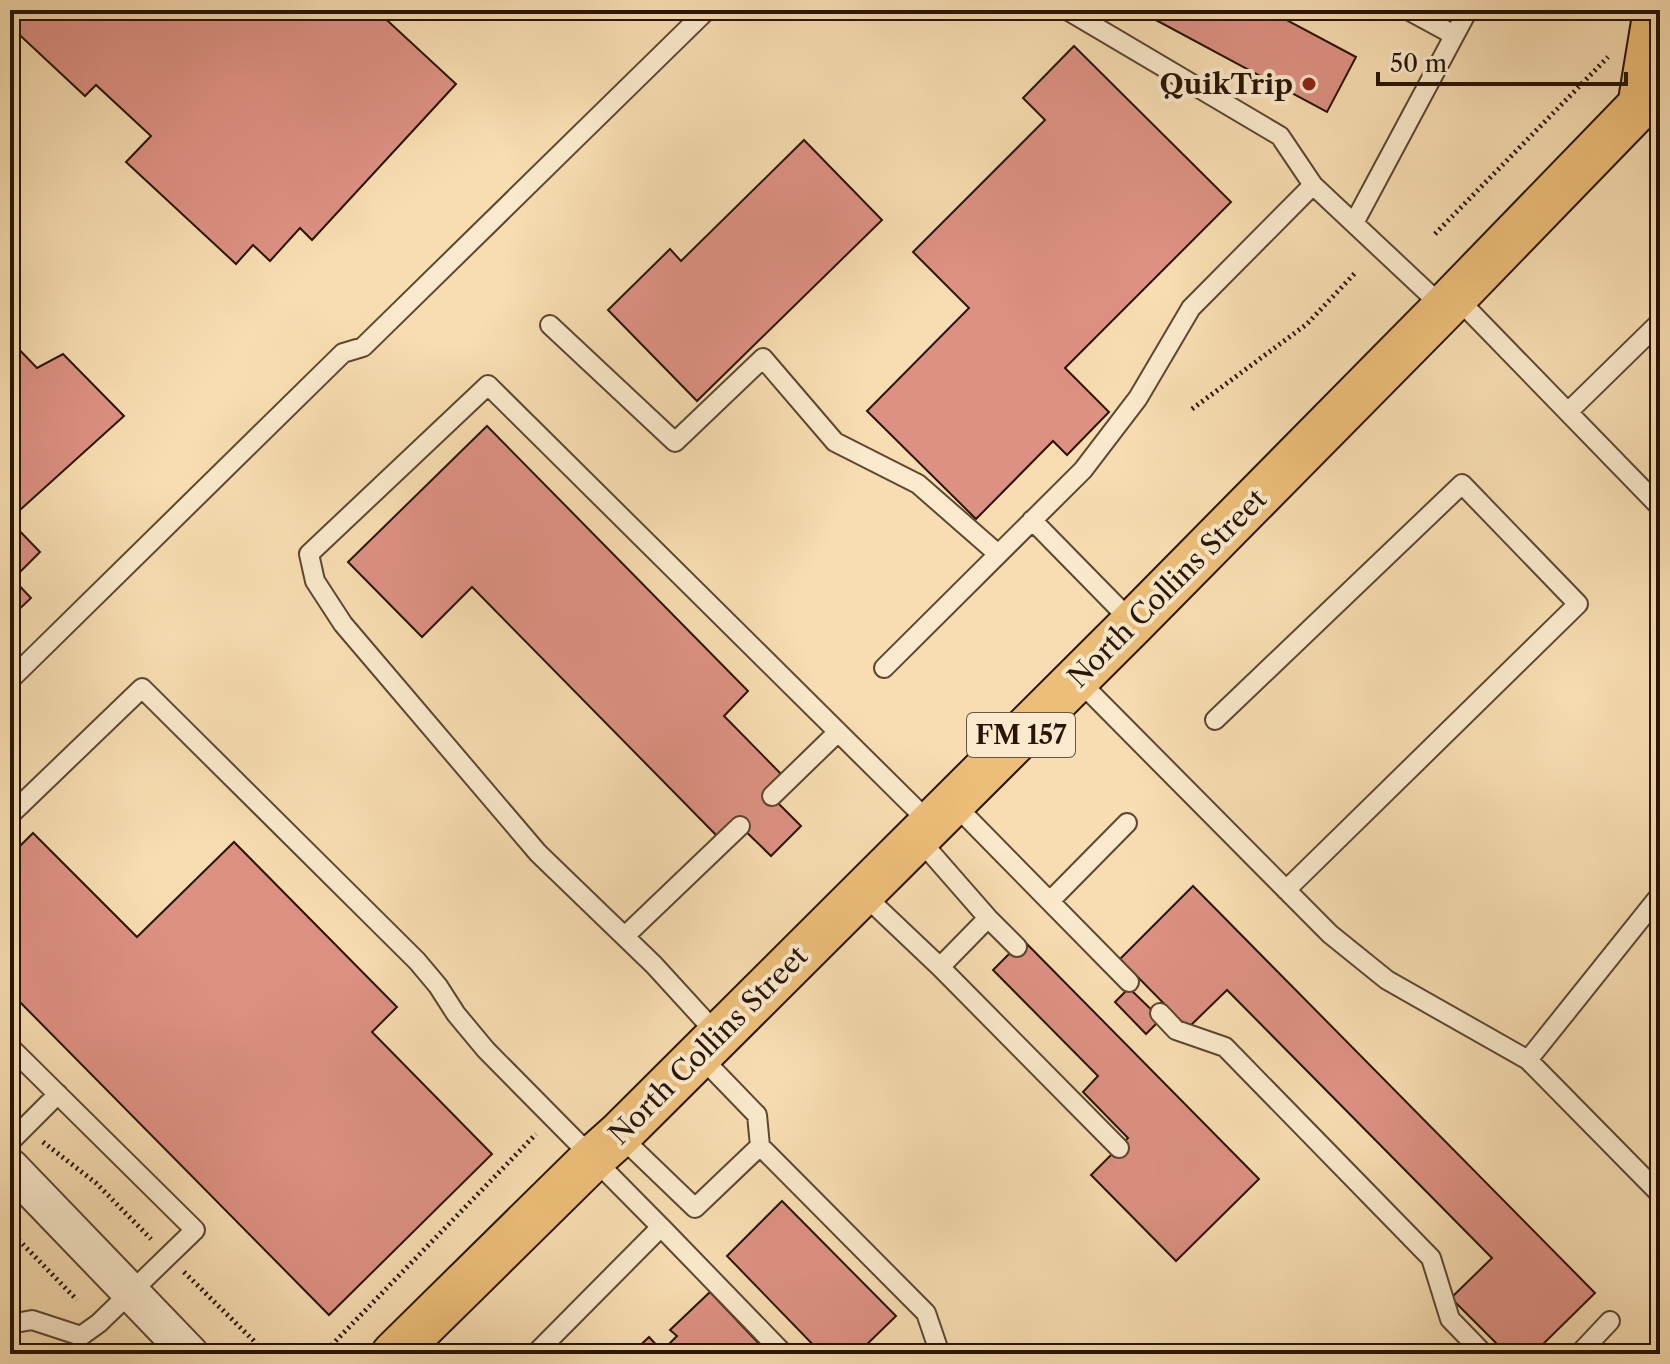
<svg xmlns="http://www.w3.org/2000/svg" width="1670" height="1364" font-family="'Libre Caslon Text',serif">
  <rect width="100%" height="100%" fill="#f7ddb1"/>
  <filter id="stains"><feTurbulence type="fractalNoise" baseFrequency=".0025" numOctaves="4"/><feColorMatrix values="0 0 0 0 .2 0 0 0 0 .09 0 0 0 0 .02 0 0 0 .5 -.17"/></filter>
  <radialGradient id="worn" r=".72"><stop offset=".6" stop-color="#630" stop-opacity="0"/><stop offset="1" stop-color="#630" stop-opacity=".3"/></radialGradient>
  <path fill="#dd9183" stroke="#281505" stroke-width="2" d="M24 10H376L456 84 312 240 300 228 270 261 253 245 236 264 126 162 151 136 96 85 85 96 10 26Z
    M1159 10H1268L1356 57 1327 112 1154 19Z
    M1074 46 1231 202 1065 368 1109 412 1067 455 1053 441 976 519 867 411 969 308 913 252 1045 120 1023 98Z
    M804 140 882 220 697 401 608 310 670 249 681 261Z
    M10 340 37 368 63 354 124 416 10 519Z
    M487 426 748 691 724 716 782 775 766 791 801 826 771 856 737 823 720 839 472 587 422 637 348 562Z
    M10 521 40 552 13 579 31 598 10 618Z
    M33 833 137 937 234 842 397 1007 372 1032 492 1154 329 1315 10 992V856Z
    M1193 886 1595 1293 1533 1354H1507L1451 1298 1492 1258 1227 990 1188 1028 1120 959Z
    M1023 940 1259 1179 1176 1261 1091 1175 1128 1138 1083 1092 1098 1076 993 970Z
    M1129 988 1161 1019 1146 1034 1115 1002Z
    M782 1201 896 1316 857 1354H822L727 1256Z
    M710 1292 764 1349 759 1354H631L649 1337 662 1351 677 1336 670 1330Z"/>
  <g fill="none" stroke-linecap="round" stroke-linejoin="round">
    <g stroke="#5c4730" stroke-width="22">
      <path id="lane" d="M1067 10 1280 136 1313 185 1444 308
        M1408 10 1454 35
        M1354 223 1468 10
        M1455 296 1660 507
        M550 325 675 442 763 358 835 442 918 484 998 554
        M1568 412 1660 322
        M1032 520 1133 623
        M884 668 1083 470 1138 398 1191 308 1313 185
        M1077 679 1330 934 1387 980 1528 1060 1660 1194
        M10 680 343 353 363 347 707 10
        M1215 720 1462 484 1578 604 1286 890
        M772 796 838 732
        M953 803 1129 982
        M10 815 142 688 417 961 438 986 456 1014 486 1050 661 1227
        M918 838 988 918 1017 947
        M862 893 940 967 1119 1148
        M1050 901 1127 823
        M625 936 740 826
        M940 967 988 918
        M1160 1013 1176 1030 1225 1047 1431 1258 1450 1319 1484 1354
        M718 1035 654 965 538 853 343 624 315 581 309 554 488 385 932 825
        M10 1047 195 1230 99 1323 81 1336 32 1320 10 1324
        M699 1055 757 1115 760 1146
        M1528 1060 1660 895
        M619 1135 695 1208 760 1146 926 1313 940 1354
        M10 1142 58 1094
        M535 1354 661 1227 784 1354
        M1579 1354 1610 1321"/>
    </g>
    <g stroke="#5c4730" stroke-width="40">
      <path id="street" d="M10 1167 190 1354"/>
    </g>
    <g stroke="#281505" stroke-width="48">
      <path id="primary" d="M1640 107 1655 16 1654 10
        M394 1354 592 1159 619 1135 1133 623 1444 308 1660 85"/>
    </g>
    <path stroke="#281505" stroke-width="5" stroke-dasharray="2 4" stroke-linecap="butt" d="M1435 234 1608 57
      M1192 409 1307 324 1356 272
      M43 1142 96 1183 151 1239
      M10 1231 77 1300
      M184 1272 253 1340 264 1354
      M125 1349 130 1354
      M323 1354 536 1134"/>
    <use href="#lane" stroke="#fae9cc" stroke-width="18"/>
    <use href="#street" stroke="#fae9cc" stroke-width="36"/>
    <use href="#primary" stroke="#ecbe78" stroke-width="44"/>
  </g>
  <circle fill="#8f2418" stroke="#fae9cc" stroke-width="3" cx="1309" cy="84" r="8"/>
  <g text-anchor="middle" stroke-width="8" stroke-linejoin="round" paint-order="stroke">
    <rect fill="#fae9cc" stroke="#675541" stroke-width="2" x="967" y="713" width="108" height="44" rx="6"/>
    <g font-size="26" font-weight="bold" fill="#281505">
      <text x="1021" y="744">FM 157</text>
    </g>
    <g font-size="28" font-weight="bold" fill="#281505" stroke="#fae9cc" text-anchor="end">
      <text x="1293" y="94">QuikTrip</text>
    </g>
    <g font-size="28" fill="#281505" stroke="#fae9cc">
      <text transform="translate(1167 588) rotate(-45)" y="10">North Collins Street</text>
      <text transform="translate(708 1045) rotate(-45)" y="10">North Collins Street</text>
    </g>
  </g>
  <rect width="1670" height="1364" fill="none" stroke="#f7ddb1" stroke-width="40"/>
  <rect x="12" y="12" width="1646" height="1340" fill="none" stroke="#281505" stroke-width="4"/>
  <rect x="20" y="20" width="1630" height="1324" fill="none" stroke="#281505" stroke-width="2"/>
  <path d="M1378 72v12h248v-12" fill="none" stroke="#281505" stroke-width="4"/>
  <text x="1390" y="72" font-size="24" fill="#281505" stroke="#fae9cc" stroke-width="6" paint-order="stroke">50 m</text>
  <rect width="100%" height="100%" filter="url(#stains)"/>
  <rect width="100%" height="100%" fill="url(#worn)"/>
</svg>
